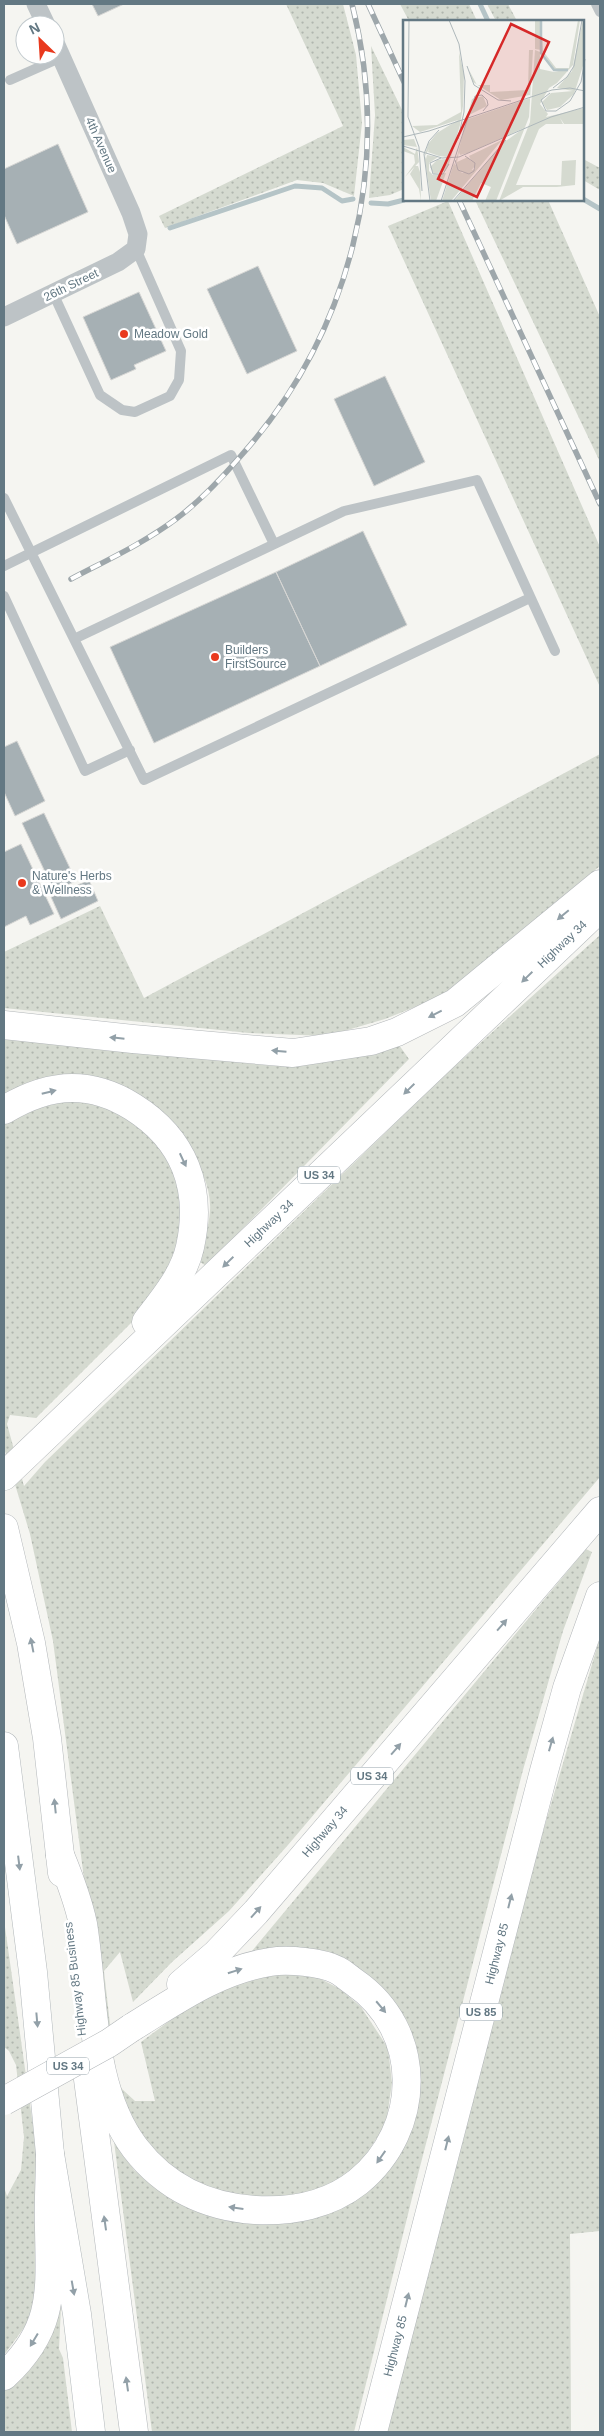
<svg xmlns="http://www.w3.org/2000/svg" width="604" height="2436" font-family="Arial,sans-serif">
  <defs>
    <pattern id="grass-dots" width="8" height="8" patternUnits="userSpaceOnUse" patternTransform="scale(1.25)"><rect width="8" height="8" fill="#d5dad0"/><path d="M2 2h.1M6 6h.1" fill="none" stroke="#b0b6ae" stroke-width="1.8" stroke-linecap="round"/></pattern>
  </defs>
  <rect width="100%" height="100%" fill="#f5f5f1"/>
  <path fill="url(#grass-dots)" d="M286 4H343L356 55 362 123 354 196 323 183 297 180 165 228 159 216 343 126Z
    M400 4H469L477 21H409Z
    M487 4H508L517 21H496Z
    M371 46 404 114V189L390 195 369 198 375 115Z
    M583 155 585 160 600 168V190L583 180Z
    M475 200H548L600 317V462Z
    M448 201 600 547V687L388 226Z
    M600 754V866L440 997 385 1019 327 1036 249 1033 4 1008V952L100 906 144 998Z
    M600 935V1477L288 1845 229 1911 172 1962 133 2002 120 1952 104 1971 116 2077 122 2089 135 2101H155L141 2042 199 1999 252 1972 313 1975 340 1989 361 2007 388 2048 392 2083 386 2124 357 2168 321 2194 221 2200 142 2148 110 2078 53 1641 30 1534 4 1448V1125L15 1115 43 1104 76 1100 108 1107 136 1122 150 1135 177 1174 187 1206 173 1266 156 1298 36 1418 10 1415 7 1424 24 1486 45 1462 446 1074Z
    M4 1038 274 1066 333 1061 399 1045 409 1059 206 1266 196 1259C202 1243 209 1228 210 1211 213 1166 170 1128 142 1098L4 1097Z
    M586 1549 592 1552 563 1631 523 1770 415 2186 354 2432H152L113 2134 134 2170 153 2186 185 2203 320 2212 410 2122 386 1998 263 1950 252 1951Z
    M600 1637V2231L570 2234 571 2432H387L515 1927Z
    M4 1920 40 2175 38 2296 26 2325 4 2355V2187L7 2196 21 2170 24 2137 16 2065 9 2051 4 2047Z
    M54 2307H61L59 2349 63 2358 72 2432H4V2384Z"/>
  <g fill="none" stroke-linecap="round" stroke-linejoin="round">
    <path stroke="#b5c4c7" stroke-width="5" d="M480 4 488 21
      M583 199 600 209
      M371 203 388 204 404 200
      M170 228 295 186 322 188 342 201 353 199"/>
  </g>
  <path fill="#a6b0b4" stroke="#d6d6d4" d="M92 4H124L98 16Z
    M58 144 88 212 17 244 4 215V169Z
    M258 266 297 351 247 374 207 289Z
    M139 292 166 351 134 365 136 369 111 380 83 317Z
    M385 376 425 462 374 486 334 399Z
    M363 531 407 625 320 666 276 572Z
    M276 572 320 666 154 743 110 647Z
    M17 741 45 801 15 816 4 792V747Z
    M44 813 76 881 54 891 22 823Z
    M21 844 54 914 30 925 26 916 4 927V852Z
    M89 880 98 901 61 919 51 897Z"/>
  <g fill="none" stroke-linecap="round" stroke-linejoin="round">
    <g stroke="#b1b7ba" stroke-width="29">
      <path id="primary" d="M4 1746 33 1972 50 2154 77 2314 91 2432"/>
    </g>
    <g stroke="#b3b7ba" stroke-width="29">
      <g id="highway">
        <path d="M4 1025 133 1039 293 1053 371 1041 397 1032 455 1003 600 884"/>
        <path d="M4 1110C24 1098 48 1088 72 1088 94 1088 114 1095 133 1107 184 1139 203 1188 190 1247 184 1275 163 1300 146 1322"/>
        <path id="s1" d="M4 1476 600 908"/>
        <path d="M4 1528 31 1643 47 1738 62 1873"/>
        <path d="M60 1855C69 1877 78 1900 83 1924 95 1997 89 2087 135 2148 165 2187 207 2207 255 2210 291 2212 329 2205 358 2182 423 2129 424 2030 354 1982 348 1978 343 1973 337 1970 322 1962 287 1959 270 1962 218 1970 175 2001 131 2028"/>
        <path id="s2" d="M181 1984 216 1954 256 1912 600 1511"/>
        <path d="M86 2064 134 2432"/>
        <path d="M4 2376C55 2329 50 2291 49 2228 48 2203 50 2179 50 2154"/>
        <path id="s3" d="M373 2432 544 1771 567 1688 600 1596"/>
      </g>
    </g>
    <path stroke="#bdc3c6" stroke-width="10" d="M596 4 600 12
      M10 80 62 57
      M53 293 100 395 122 410 135 412 170 396 179 380 181 351 136 249
      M4 498 144 780 530 598
      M4 566 231 455 274 544
      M4 596 85 771 130 750
      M74 639 344 511 477 480 555 651"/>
    <path stroke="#bdc3c6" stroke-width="19" d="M36 4 46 25
      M4 317 118 262 136 249 138 234 131 213 55 43"/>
    <use href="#primary" stroke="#fff" stroke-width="28"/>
    <use href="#highway" stroke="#fff" stroke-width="28"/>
    <g stroke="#9ea7ab" stroke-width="5.5">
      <path id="rail" d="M368 4 404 82
        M459 200 600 504
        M71 579C107 560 144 543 176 519 199 502 220 480 239 458 351 334 393 166 352 4"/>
    </g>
    <use href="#rail" stroke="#fff" stroke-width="4" stroke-dasharray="11" stroke-linecap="butt"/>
    <g stroke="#b3b7ba" stroke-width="29" stroke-linecap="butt">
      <path id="highway-bridge" d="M4 2101 109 2043 131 2028"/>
    </g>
    <use href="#highway-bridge" stroke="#fff" stroke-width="28"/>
  </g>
  <defs><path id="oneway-solid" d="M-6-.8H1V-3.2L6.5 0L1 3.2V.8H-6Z" transform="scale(1.25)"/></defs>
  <g fill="#92a0a8">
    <use href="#oneway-solid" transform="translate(563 915) rotate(140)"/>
    <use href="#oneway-solid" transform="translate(527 977) rotate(136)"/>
    <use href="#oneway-solid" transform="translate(435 1014) rotate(153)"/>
    <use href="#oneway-solid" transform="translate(117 1038) rotate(-174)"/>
    <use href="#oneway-solid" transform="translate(279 1051) rotate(-175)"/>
    <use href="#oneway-solid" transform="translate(409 1089) rotate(136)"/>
    <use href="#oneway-solid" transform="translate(49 1092) rotate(-14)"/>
    <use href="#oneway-solid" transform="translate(183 1160) rotate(65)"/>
    <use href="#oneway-solid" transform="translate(228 1262) rotate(136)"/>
    <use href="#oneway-solid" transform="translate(502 1625) rotate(-49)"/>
    <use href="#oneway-solid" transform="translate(32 1645) rotate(-101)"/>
    <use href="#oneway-solid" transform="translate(551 1744) rotate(-74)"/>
    <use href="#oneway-solid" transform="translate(396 1749) rotate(-49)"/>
    <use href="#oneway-solid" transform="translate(55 1806) rotate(-96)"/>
    <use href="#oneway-solid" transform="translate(19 1863) rotate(83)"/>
    <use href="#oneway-solid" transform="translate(510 1901) rotate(-76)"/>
    <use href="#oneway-solid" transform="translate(256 1912) rotate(-48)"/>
    <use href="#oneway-solid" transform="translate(235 1971) rotate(-18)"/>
    <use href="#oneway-solid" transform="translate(381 2007) rotate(50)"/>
    <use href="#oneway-solid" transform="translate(37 2020) rotate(85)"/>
    <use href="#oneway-solid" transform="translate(447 2143) rotate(-76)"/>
    <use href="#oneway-solid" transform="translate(381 2157) rotate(125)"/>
    <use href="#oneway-solid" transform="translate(236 2208) rotate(-172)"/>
    <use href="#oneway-solid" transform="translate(105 2223) rotate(-98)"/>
    <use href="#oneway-solid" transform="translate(73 2288) rotate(80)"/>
    <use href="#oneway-solid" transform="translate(407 2300) rotate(-76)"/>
    <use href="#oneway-solid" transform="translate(34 2340) rotate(121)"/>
    <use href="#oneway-solid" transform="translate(127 2384) rotate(-98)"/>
  </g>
  <g fill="#e9391d" stroke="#fff" stroke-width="2">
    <circle cx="124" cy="334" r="5"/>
    <circle cx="215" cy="657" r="5"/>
    <circle cx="22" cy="883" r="5"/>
  </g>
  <g text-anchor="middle" stroke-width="5" stroke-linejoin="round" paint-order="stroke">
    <g fill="#fff" stroke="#92a0a8" stroke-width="1">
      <rect x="298" y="1166.5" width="42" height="17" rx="4"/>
      <rect x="351" y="1767.5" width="42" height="17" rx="4"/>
      <rect x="460" y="2003.5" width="42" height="17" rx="4"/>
      <rect x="47" y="2057.5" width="42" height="17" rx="4"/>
    </g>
    <g font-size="11" font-weight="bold" fill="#637883">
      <text x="319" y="1179">US 34</text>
      <text x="372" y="1780">US 34</text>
      <text x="481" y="2016">US 85</text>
      <text x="68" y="2070">US 34</text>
    </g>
    <g font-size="12" fill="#637883" stroke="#fff">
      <text transform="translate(101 145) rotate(66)" y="4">4th Avenue</text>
      <text transform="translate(71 285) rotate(-26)" y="4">26th Street</text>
      <text dy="4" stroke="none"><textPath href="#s1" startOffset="771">Highway 34</textPath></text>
      <text dy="4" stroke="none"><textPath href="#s1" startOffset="366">Highway 34</textPath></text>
      <text dy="4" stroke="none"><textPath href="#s2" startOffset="210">Highway 34</textPath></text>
      <text dy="4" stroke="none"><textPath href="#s3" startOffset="494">Highway 85</textPath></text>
      <text transform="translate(75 1979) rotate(-97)" y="4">Highway 85 Business</text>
      <text dy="4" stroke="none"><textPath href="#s3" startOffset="89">Highway 85</textPath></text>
    </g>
    <g font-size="12" fill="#637883" stroke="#fff" text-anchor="start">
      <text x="134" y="338">Meadow Gold</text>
      <text x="225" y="654">Builders<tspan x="225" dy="14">FirstSource</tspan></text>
      <text x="32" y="880">Nature's Herbs<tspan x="32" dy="14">&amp; Wellness</tspan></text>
    </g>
  </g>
  <g transform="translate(403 20)">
    <rect width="181" height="181" fill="#f5f5f1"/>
    <path d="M132 0H137L138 30 132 29ZM138 0 140 31 153 48H166L175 0H177L170 45 154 63 146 68 137 84 145 94 143 97 181 88V104H161L157 98 160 104H143L136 109 113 165H158L159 141 173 140 172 165 154 167H120L96 181 127 102 132 30 137 32V49L151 52 165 49 152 50 139 32ZM180 0V46L171 74 157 87 144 90 139 82 148 73 170 71 154 68 169 51ZM126 30H130L126 97 93 181H82L88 167 78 163 69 181H51L100 123 121 108 65 133 57 135 56 132 54 142 65 137 72 146 66 153 59 152 54 147 53 140 69 79 80 76 84 86 66 95 65 99 127 78V75L98 80 70 62 66 50 74 65H87V72L125 70ZM56 32 61 54 60 86 57 105 46 144 42 151 31 154 27 147 34 140 43 139 44 144 46 133 44 137 36 136 25 132 26 129 22 136 23 139 24 135 35 137 26 143V151L30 155 43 153 33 181H28L22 140V135L25 124 34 113 55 100 17 112 9 106 34 105 58 92ZM11 119 14 127 16 142 2 157 12 143 11 135 0 131V127L12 134 14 127 0 125V120ZM99 120 48 181H39L51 143 59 153 72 149 66 136ZM12 146H15L17 152 18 181 16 169 7 154Z" fill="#d5dad0"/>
    <path fill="none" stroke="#b5c4c7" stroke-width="2.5" d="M138 0V33L151 50H165"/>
    <path fill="none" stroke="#aeb8bb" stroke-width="1" d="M6 0 5 97 16 127 19 171M46 0 56 24 62 61 61 92 55 119M64 46 71 65 95 80 108 81M150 68 164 57 171 46 179 0M147 73 138 80 143 91H153L167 81 178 62 182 39M0 117 26 111 149 70 167 68 182 71M0 126 39 138 56 137 148 97 182 87M38 138 27 143 30 154H40L46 144M52 140 55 150 66 154 71 151 72 143 62 136M27 181 21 134 26 121 36 110M38 181 72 76 79 75 84 80 85 85 80 91M50 181 103 120"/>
    <path fill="#d62828" fill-opacity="0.15" stroke="#d62828" stroke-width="2.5" d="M108 4 146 22 74 177 35 159Z"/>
    <rect width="181" height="181" fill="none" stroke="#637883" stroke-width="2.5"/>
  </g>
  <rect width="604" height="2436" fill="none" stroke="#637883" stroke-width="10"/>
  <g transform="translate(40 40) rotate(335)"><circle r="24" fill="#ffffff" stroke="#c1c9cd"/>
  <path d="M0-4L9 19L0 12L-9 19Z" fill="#e9391d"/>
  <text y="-8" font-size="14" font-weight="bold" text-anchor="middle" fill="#637883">N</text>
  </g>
</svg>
